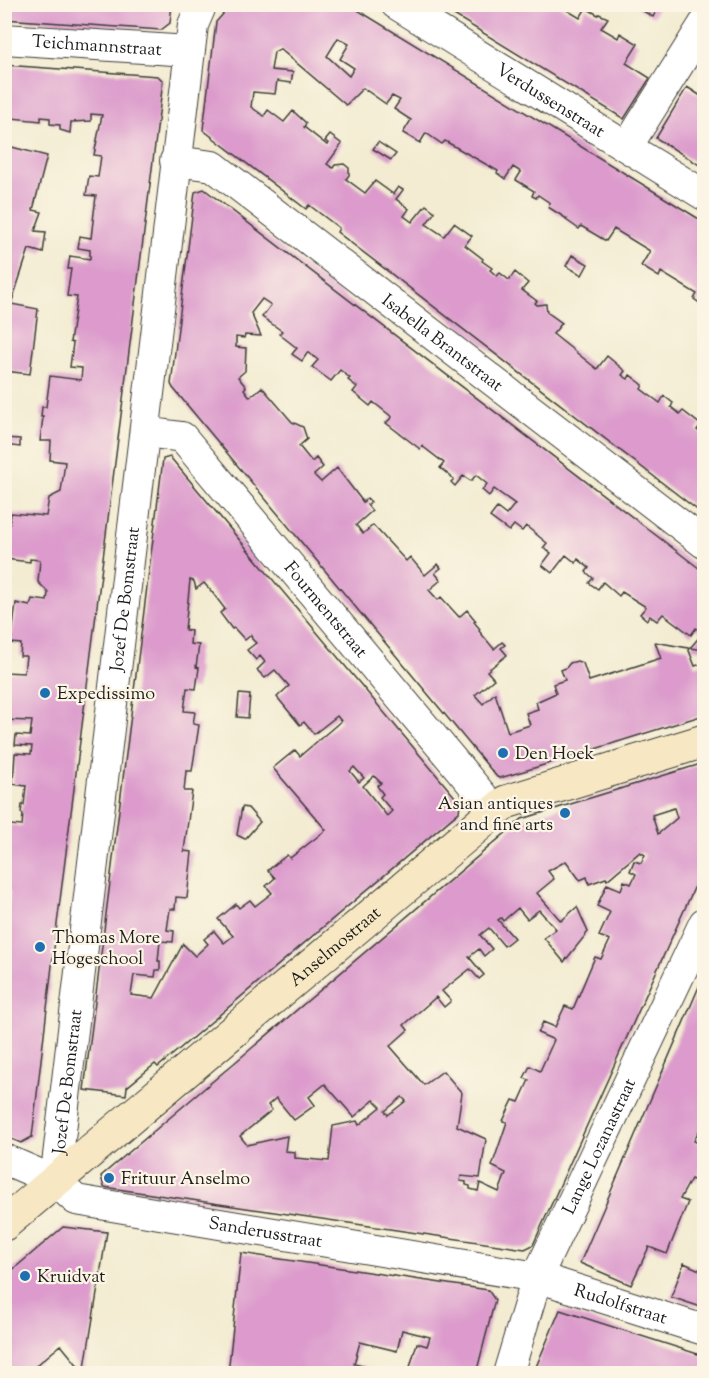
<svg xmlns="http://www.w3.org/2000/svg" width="709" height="1378" font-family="'Sorts Mill Goudy',serif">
  <rect width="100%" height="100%" fill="#fcf5e5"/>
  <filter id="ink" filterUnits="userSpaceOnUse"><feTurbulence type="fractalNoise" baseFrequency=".0167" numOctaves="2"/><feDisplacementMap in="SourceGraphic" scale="12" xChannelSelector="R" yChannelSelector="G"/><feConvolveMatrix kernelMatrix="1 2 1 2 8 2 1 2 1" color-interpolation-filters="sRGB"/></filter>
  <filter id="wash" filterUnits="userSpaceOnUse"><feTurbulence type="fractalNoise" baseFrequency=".008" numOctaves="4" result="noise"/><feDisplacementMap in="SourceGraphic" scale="24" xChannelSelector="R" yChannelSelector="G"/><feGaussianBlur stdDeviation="1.35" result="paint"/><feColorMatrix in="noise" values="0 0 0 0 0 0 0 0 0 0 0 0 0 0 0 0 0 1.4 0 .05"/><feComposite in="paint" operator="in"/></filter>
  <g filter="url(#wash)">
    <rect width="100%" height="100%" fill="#f3ecd2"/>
    <g id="blocks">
      <path fill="#dc9bcc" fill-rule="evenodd" d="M4 4H172L170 23 161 30 4 19Z
        M232 4H348L704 222V306L694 299 697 294 661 272 659 277 641 266 650 251 614 229 606 241 581 226 579 229 576 227 566 220 567 219 548 207 550 203 538 195 536 198 532 196 534 191 516 180 521 172 513 167 505 179 497 173 498 171 445 141 442 144 426 133 420 143 403 133 411 120 394 109 400 100 392 96 386 104 363 88 346 105 280 49 274 52 271 70 293 72 291 83 277 81 275 94 253 92 251 107 264 116 268 110 284 122 293 111 306 123 304 127 327 145 328 143 325 141 330 135 342 144 327 164 333 168 335 165 344 164 349 168V175L346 179 365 193 375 181 393 194 398 187 403 190 396 199 409 209 404 216 412 222 426 205 435 212 426 224 444 236 454 223 472 236 465 245 483 259 482 261 492 268 490 270 497 276 500 273 509 280 515 272 528 283 522 290 537 301 535 303 537 305 546 304 547 312 562 323 553 334 597 369 607 356 625 371 622 375 628 379 630 375 643 385 641 389 660 403 664 396 673 403 671 407 680 414 683 411 701 425 697 430 704 436V515L337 232 339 228 309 205 306 209 203 130 216 22ZM338 38 349 44 340 59 354 68 349 76 327 56Z
        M436 4H561L560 6 580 18 586 8 598 15 599 14 608 18 601 28 618 38 620 33 638 44 626 63 650 78 624 119Z
        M640 4H660L653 17 638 8Z
        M4 65 158 76 163 81 55 940 32 1137 21 1143 4 1136V990L10 944H4V907H8L10 891 4 890V868L10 825 22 826 23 814 21 813 22 805H24L26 786 13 784 15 753 31 754 32 746 15 745 16 735 30 736 32 721 4 720V672L24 673 26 656H20L21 644 11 643 16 603 30 606 32 599 47 601 48 592 38 582 40 560 30 559V562L5 559 11 513 46 516 49 498 61 492 65 462 50 460 51 441H40L43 417H41L42 407H46L50 376 81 380 82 368 70 367 73 343 70 342 77 297 67 296 71 269H68L70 256 90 259V250L78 248 80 236 91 238 96 196 86 195 89 176 98 177 101 156 94 155 102 115 91 114V121L71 122 70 133 60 130V125L50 124V118L41 117V121L12 118V121L4 120Z
        M687 87 704 98V168L656 138Z
        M378 142 396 154 391 160 373 149Z
        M4 145 47 156 33 210 42 212 35 231 46 232 43 253 29 249 11 304 38 309 30 374 4 371V225L11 206 4 205Z
        M204 189 704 572V650L690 648 703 633 696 628 691 635 663 614 657 621 650 616 647 620 640 614 646 607 622 592 619 596 603 582 598 589 589 583 593 578 586 572 589 568 578 559 576 563 566 555 552 573 542 565 551 553 543 548 547 543 526 526 522 531 514 525 509 531 490 517 497 508 506 515 515 504 494 489 489 496 482 490 487 484 476 475 471 481 463 476 455 486 451 482 454 479 440 468 444 463 422 446 420 449 386 423 392 417 373 402 370 406 353 392 357 387 348 380 350 378 340 370 331 381 312 367 318 360 308 352 302 361 292 354 297 348 279 334 282 331 262 317 271 305 262 299 251 313 261 336 245 335 244 338 236 337V347L246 348 245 371 238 377 246 387 244 389 250 397 262 387 292 422 303 427 307 439 299 446 312 462 316 458 323 467 314 475 321 482 337 468 363 502 367 498 371 502 367 505 372 511 356 525 363 534 373 525 406 561 410 557 425 575 438 564 441 568 435 573 441 580 429 590 438 600 441 597 459 617 467 610 476 621 474 622 480 629 479 631 494 649 502 642 505 645 501 648 507 655 487 671 494 679 475 695 483 704 495 693 508 732 530 725 526 713 538 709 536 702 556 693 553 684 565 680 561 670 566 668 570 663 577 661 583 663 589 681 661 658 655 642 688 648 695 666 704 663V715L534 768 500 778 497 777 173 388 171 384 195 192Z
        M572 255 588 264 582 275 566 266Z
        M4 438 20 439V447L4 445Z
        M170 457 460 803 459 812 158 1067 155 1064 127 1087 126 1095 84 1090 163 459ZM190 580 194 581 196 589 204 583 212 592 225 609 220 613 232 629 234 628 245 640 251 635 252 639 256 643 247 650 256 660 260 656 265 662 257 670 265 678 275 670 289 686 277 697 300 725 304 722 314 734 337 716 341 721 300 756 295 750 273 768 326 830 290 858 287 855 268 870 275 878 266 886 272 893 255 906 250 900 239 908 236 904 218 919 233 936 224 943 214 931 204 939 208 944 195 956 183 944 154 998 131 995 134 975 155 977 156 970H160V961H158L160 941 173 942 174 931 167 930 170 909H175L176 897 187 898 192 852 184 851 192 791H184L186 771H192L199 725 193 724 195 712 184 711 187 688 196 689 199 668 196 667 199 645 190 644 191 631 185 630ZM354 767 364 778 359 782 350 771ZM374 776 381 783 377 786 383 794 380 797 392 811 387 816 363 786Z
        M239 694 250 695 248 718 237 717Z
        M704 763V866L533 1245 525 1249 104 1187 101 1176 522 819ZM674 808 677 818 658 834 652 815ZM640 852 645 855 641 863 634 861 630 871 636 874 631 884 624 881 621 890 607 884 597 906 610 912 599 936 610 940 601 959 595 957 573 1009 565 1006 555 1027 543 1022 538 1033 554 1040 540 1071 530 1066 524 1078 529 1080 519 1102 513 1100 503 1121 507 1122 492 1166 506 1173 499 1192 480 1183 478 1191 470 1189V1186L466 1185V1182L460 1181 461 1176 480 1178 486 1139 457 1126 462 1093 443 1071 424 1085 390 1046 408 1030 404 1025 436 997 444 1007 451 1001 442 991 470 969 479 979 484 975 469 957 479 949 484 956 492 949 480 935 489 928 504 946 514 938 498 920 501 918 503 921 518 908 527 919 539 910 556 929 544 938 564 962 588 932 577 907 561 921 537 893 554 879 548 871 566 861 580 880 587 877 589 884 606 878 607 880ZM325 1084 354 1117 374 1100 381 1107 359 1125 357 1121 333 1126 329 1161 295 1158V1152L285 1151 287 1136 247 1145 240 1136 272 1110 268 1105 276 1098 294 1120 315 1105 309 1097ZM402 1097 406 1101 388 1115 385 1111Z
        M242 807 248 808 260 822 245 839 237 835Z
        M704 975V1135L698 1132 694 1141 704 1146V1162L696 1181 691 1179 680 1199 688 1202 667 1254 649 1247 631 1285 580 1263Z
        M63 1227 107 1232 84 1373 61 1345 26 1374H4V1277Z
        M241 1253 488 1290 495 1300 476 1374H408L417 1343 427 1346 430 1337 402 1330 397 1351 360 1342 354 1364 367 1367 366 1374H228Z
        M684 1263 704 1272V1308L671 1297Z
        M560 1310 704 1356V1374H533Z"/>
    </g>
  </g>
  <g filter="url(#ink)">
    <use href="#blocks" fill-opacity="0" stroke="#3c3b37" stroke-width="1.5"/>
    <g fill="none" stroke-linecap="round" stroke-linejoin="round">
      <g stroke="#3c3b37" stroke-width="32">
        <g id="street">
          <path id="s1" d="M396 4 704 195"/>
          <path id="s2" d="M4 39 189 51"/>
          <path d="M627 147 704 24"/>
          <path id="s3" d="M175 161 213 166 704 543"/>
          <path id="s4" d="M145 432 182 437 495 811"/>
          <path id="s5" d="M4 1159 55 1181 76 1200 537 1277 704 1330"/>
          <path id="s6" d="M55 1181 193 25 202 4"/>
          <path id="s7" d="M508 1374 537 1277 704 923"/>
        </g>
      </g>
      <g stroke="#3c3b37" stroke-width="35">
        <g id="secondary">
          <path id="s8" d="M4 1224 506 802 704 741"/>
        </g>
      </g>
      <use href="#street" stroke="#fff" stroke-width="30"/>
      <use href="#secondary" stroke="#f7e8c3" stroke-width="33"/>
    </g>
  </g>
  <g fill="#1f6fb2" stroke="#fcf5e5" stroke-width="2">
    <circle cx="45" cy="693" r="6"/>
    <circle cx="503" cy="753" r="6"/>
    <circle cx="565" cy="813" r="6"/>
    <circle cx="40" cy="947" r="6"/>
    <circle cx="109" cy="1178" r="6"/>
    <circle cx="25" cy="1276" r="6"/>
  </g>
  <g text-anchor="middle" stroke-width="4.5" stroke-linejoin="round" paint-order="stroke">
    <g font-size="18" fill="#1c1c1c" stroke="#fcf5e5">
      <text dy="6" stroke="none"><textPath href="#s2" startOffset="93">Teichmannstraat</textPath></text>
      <text dy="6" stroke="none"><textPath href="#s1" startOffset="182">Verdussenstraat</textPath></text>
      <text dy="6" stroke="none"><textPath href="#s3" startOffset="328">Isabella Brantstraat</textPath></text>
      <text dy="6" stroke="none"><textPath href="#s6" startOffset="586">Jozef De Bomstraat</textPath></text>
      <text dy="6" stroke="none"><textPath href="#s4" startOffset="262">Fourmentstraat</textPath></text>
      <text dy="6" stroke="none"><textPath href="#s8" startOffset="432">Anselmostraat</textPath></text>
      <text dy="6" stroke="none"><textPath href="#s6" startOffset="100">Jozef De Bomstraat</textPath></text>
      <text dy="6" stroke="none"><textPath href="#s7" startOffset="246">Lange Lozanastraat</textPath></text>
      <text dy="6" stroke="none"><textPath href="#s5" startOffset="276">Sanderusstraat</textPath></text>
      <text dy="6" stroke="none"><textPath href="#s5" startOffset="639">Rudolfstraat</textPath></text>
    </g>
    <g font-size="18" fill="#1c1c1c" stroke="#fcf5e5" text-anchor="start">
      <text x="57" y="699">Expedissimo</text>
      <text x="515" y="759">Den Hoek</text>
      <text x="553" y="809" text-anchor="end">Asian antiques<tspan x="553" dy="21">and fine arts</tspan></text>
      <text x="52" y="943">Thomas More<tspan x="52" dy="21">Hogeschool</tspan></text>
      <text x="121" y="1184">Frituur Anselmo</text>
      <text x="37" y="1282">Kruidvat</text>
    </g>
  </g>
  <rect width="709" height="1378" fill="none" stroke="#fcf5e5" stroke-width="24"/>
</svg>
